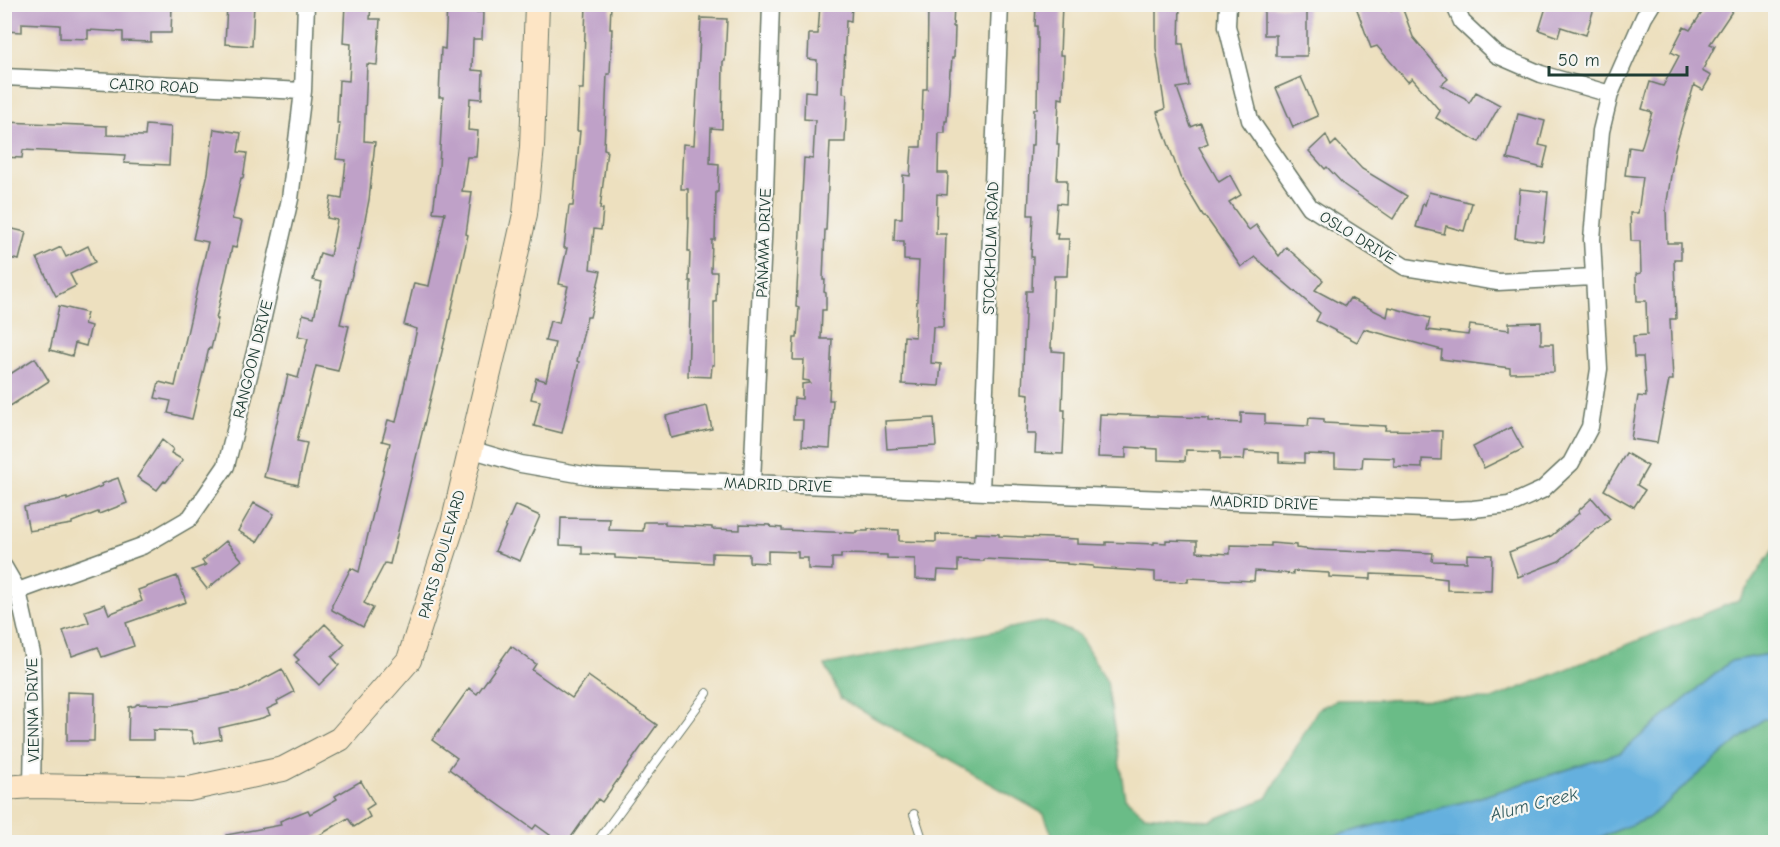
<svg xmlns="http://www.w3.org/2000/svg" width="1780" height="847" font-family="'Comic Neue',sans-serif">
  <rect width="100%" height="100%" fill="#f6f6f2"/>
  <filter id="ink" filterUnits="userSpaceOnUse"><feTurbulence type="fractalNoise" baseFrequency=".0167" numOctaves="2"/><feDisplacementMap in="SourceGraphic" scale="12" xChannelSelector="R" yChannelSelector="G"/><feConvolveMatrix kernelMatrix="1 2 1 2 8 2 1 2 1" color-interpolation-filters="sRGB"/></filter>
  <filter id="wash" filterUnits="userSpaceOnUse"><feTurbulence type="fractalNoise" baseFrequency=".008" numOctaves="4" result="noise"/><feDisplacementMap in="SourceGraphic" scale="24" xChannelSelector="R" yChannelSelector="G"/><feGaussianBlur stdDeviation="1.35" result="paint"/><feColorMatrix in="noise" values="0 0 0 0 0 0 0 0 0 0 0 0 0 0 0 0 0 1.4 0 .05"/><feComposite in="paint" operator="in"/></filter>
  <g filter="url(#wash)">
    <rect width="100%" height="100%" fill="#ede0bf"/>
    <path fill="#6bbc87" stroke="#457c5e" stroke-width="1.5" d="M1775 547V653L1731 661 1620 753 1471 800 1311 842H1053L1054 840 1044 814 841 699 825 665 1046 621 1079 635 1107 682 1125 798 1144 815 1210 821 1267 798 1318 709 1337 700 1492 699 1739 600Z
      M1763 719 1775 720V842H1588L1648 818Z"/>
    <path fill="#65b0de" stroke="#427689" stroke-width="1.5" d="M1775 653V720L1763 719 1648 818 1588 842H1311L1471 800 1620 753 1731 661Z"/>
    <g id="blocks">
      <path fill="#bfa1c8" d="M4 4 172 6 171 33H151V42L123 41V32L88 30V39L60 38V25L22 23V32L4 31Z
        M227 4H254L252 46 225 44Z
        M345 4H371L370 19H380L377 65 367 64 364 141 375 142 369 200 359 250H358L340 324 349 326 338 371 316 366 297 441 307 443 298 485 264 477 288 375 298 378 308 338 298 336 303 314 314 317 322 282 313 280 320 253 330 256 337 220 327 218 331 197 342 199 346 160 336 159 340 123H337L339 80 349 81 351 44 343 43Z
        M447 4H474V12H483L482 39H473L472 70 483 71 482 99 470 98 468 130 478 131 476 157H467L462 191 472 192 466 234 468 235 446 335 390 564 385 563 364 603 373 608 363 627 332 610V605L351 568 359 572 390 443 382 441 388 420 396 422 417 329 404 325 414 283 429 286 445 213 433 212 439 166 443 97H439L441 48 445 49Z
        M586 4H611L610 29H612L610 74H607L604 149 607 150 600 209H603L601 230 594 229 590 269 601 271 590 317H587L577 361 579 362 562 433 534 426 540 401 531 399 536 378 546 381 555 343 545 341 550 321 559 323 568 286 559 284 567 248H564L569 206H573L580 131H577L579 89H583Z
        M820 4H852L851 21 846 20 843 93 847 94 845 142H830L826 230H825L823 280H825L824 292 826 293V310H822L821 339H832L829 400H833L830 448 802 446 803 420H793L794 398 802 399V384L810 383 809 381 803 380 804 360H793L794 338H797L799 308 796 307 804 158 813 159 815 120 804 119 805 91 816 92 817 60 808 59 809 34H818Z
        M928 4H954L953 27H955L954 58H952L951 70H950L947 121H945V133H939L938 173H948L947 195 937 194 936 234H946L943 327H933L931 363 941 364 939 386 902 384 904 336 915 337 919 261 904 260V241H894L895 218H902L903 175 910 176 912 147H921L923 89H927Z
        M1036 4H1062L1060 55H1064L1063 99 1059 98 1057 144H1059L1057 180H1067L1066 204 1057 203 1055 233H1058L1057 239H1069L1067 276H1054L1051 348H1052V351L1064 352 1062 410H1065L1063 454 1035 453 1036 434H1027L1029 394 1022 393 1026 291H1032L1033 257H1031L1033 215H1028L1031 145H1033L1034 109H1037L1038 38H1037V26H1035Z
        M1156 4H1180L1179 44H1183L1189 86 1177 88 1191 127 1201 123 1208 143 1199 147 1219 182 1230 175 1241 195 1229 202 1249 230 1256 225 1279 256 1286 247 1323 280 1315 290 1345 306 1350 298 1387 317 1389 307 1430 318 1427 330 1468 335 1470 325 1509 330V323L1541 322V344H1553L1554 372 1510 373V368L1441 359 1442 350 1364 329 1357 342 1316 321 1320 313 1255 257 1241 267 1205 216 1204 217 1180 177 1157 112 1165 109 1156 48Z
        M1355 4H1389L1391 11 1402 7 1413 37 1448 79 1441 85 1465 98 1469 103 1476 92 1500 105 1479 142 1436 118 1440 111 1412 78 1408 82 1377 46 1371 48Z
        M1547 4H1582L1594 8 1586 35 1561 27 1558 37 1539 30Z
        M1708 4H1737L1710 44 1715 46 1702 71 1711 76 1703 90 1694 85 1675 149 1666 208 1667 243H1681V259H1674L1676 319H1670L1673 380H1669L1657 443 1631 439 1638 396 1646 397 1643 357H1634L1633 336 1647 335 1646 301H1637L1636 274 1641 273 1640 241H1631L1630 213H1638L1643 177 1625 175 1629 147 1641 149 1652 112 1642 109 1650 82 1663 86 1679 56 1671 52 1684 27 1690 30Z
        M1264 6 1307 7V56H1276V35H1264Z
        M701 18 727 19 725 61H723L722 129 711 128 710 163 719 164 718 192H716L715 240H712L711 272H717L716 302H714V365H712L711 377 688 376 691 281H689L690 251H688L689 218H688V189H681L683 144 694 145Z
        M1301 77 1318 116 1293 127 1276 88Z
        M1518 114 1545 121 1539 145 1548 147 1543 168 1507 159Z
        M4 122 107 126V135L145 136 146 125 171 127 169 165 124 163 125 155 23 150 22 158 4 157Z
        M214 129 241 133 238 152 247 153 243 178H241L232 219 242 221 236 248 232 247 216 319H218L211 349 209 348 192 419 168 413 171 401 155 398 159 382 175 386 208 242 193 239 208 173Z
        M1326 135 1331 146 1336 141 1362 169 1407 196 1393 219 1344 185 1327 167 1325 169 1309 151Z
        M1520 189 1548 192 1543 241 1515 238Z
        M1429 192 1472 203 1464 231 1446 226 1444 234 1416 227 1423 203 1425 205Z
        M4 227 26 232 19 260 4 257Z
        M88 246 95 262 70 274 76 286 56 296 37 258 61 247 66 257Z
        M59 306 87 313 84 324 91 326 86 346 75 343 72 356 50 350Z
        M35 358 49 381 4 410V378Z
        M707 406 712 429 671 438 666 416Z
        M1241 413 1265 414V424L1308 426 1309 418 1324 419V423L1386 426 1385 430 1442 431 1441 460 1422 459V468L1394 467V458L1363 457 1362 468 1335 467V455L1304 454V463L1279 462V453L1245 451 1244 460 1220 459V451L1186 450 1185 461 1158 460V449L1126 447V458L1098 457 1100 414 1208 418V421L1241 423Z
        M934 418 936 446 887 449 885 421Z
        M1511 427 1523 449 1484 468 1473 447Z
        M162 440 173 449 171 453 183 460 166 482 164 481 157 490 137 477Z
        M1626 453 1648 466 1637 485 1645 490 1634 507 1604 490Z
        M118 478 127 503 99 514 98 512 72 522V524L29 531 24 507 67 498V500L102 486 101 484Z
        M1592 498 1610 519 1599 529 1598 528 1559 561 1518 577 1509 552 1551 536 1579 513 1578 511Z
        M254 503 274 514 257 542 238 531Z
        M515 505 540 516 520 561 495 551Z
        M561 518 610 519 609 530 643 531 644 522H665V525L712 527V529L740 530V524L770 525 771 527 782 528V530L856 533V531H868V529L899 530V541L936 542V534L975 535V533L999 534V536L1078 539V544L1106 545V542L1154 544V542L1166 543V540L1197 541V552L1230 554V545L1271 546V543L1296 545V548L1314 550 1390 553 1391 551 1433 553 1432 561 1467 562V554L1492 555 1491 591 1447 590V579L1421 576 1371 574V579L1329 577V573L1293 571V574L1255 571 1254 581 1188 578V582L1155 581V572L1093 568V566L1067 564V563L984 559V561L958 560V571L938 570 937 580 915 579V559L887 558V555L841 554V558H832V570L808 569V558H798V552L768 551V563L749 562V554L712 553V563L615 558V555L582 554V546L560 545Z
        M226 541 242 560 207 589 192 570 206 565 202 561Z
        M177 576 186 602 126 623 134 646 102 657 98 647 72 656 63 631 89 622 85 611 105 604 109 614 142 601 138 590Z
        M325 624 345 644 332 657 339 665 319 685 296 662 299 660 294 655Z
        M511 646 536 664 532 670 572 698 588 676 657 725 602 802 598 799 567 843H561L536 825 533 829 449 769 457 758 432 740 469 688 477 694Z
        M282 669 294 692 277 701 278 704 267 709 270 715 262 718 219 728 221 739 194 744 191 731 153 730V740H128L129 707 135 706 137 704 173 705 243 690Z
        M67 692 95 693 94 741H67Z
        M361 781 374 804 366 809 370 817 354 827 348 818 320 835 301 843H227L226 835 281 825 280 821 308 810 310 814 337 799 335 796Z"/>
    </g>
  </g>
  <g filter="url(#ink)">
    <use href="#blocks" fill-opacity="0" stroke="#677665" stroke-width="1.5"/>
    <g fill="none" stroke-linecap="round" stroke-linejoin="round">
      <g stroke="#677665" stroke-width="10">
        <path id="lane" d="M914 814 923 842H921
          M597 842 707 693"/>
      </g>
      <g stroke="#677665" stroke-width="19">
        <path id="street" d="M1228 4 1227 26 1250 120 1310 207 1405 267 1498 282 1593 277
          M1454 4 1462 22 1497 55 1541 74 1610 94
          M4 77 303 91
          M470 449 521 464 595 477 1451 510 1473 509 1509 505 1542 490 1571 463 1590 427 1599 369 1592 239 1601 131 1610 94 1644 17 1652 4
          M752 482 765 195 771 4
          M981 491 1000 4
          M4 567 18 591 32 654 33 731 32 786
          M18 591 142 546 190 518 226 466 255 352 290 199 303 91 306 4"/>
      </g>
      <g stroke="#677665" stroke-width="26">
        <path id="secondary" d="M4 788 32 786 189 789 283 769 340 739 409 660 453 524 498 335 525 214 532 147 537 4"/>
      </g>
      <use href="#lane" stroke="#fff" stroke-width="8"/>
      <use href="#street" stroke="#fff" stroke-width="16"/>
      <use href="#secondary" stroke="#fde5c5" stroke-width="24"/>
    </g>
  </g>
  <g text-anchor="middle" stroke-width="4.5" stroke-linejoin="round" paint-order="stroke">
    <g font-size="16" fill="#1f3d34" stroke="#f6f6f2">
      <text transform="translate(154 85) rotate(3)" y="6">CAIRO ROAD</text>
      <text transform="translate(1358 237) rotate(32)" y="6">OSLO DRIVE</text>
      <text transform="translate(763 243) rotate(-88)" y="6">PANAMA DRIVE</text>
      <text transform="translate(990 248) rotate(-88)" y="6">STOCKHOLM ROAD</text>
      <text transform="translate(252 359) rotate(-76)" y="6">RANGOON DRIVE</text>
      <text transform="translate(778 484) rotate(2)" y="6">MADRID DRIVE</text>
      <text transform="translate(1264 502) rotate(2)" y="6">MADRID DRIVE</text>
      <text transform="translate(441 554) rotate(-74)" y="6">PARIS BOULEVARD</text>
      <text transform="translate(32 710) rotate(-91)" y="6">VIENNA DRIVE</text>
    </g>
    <g font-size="18" font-style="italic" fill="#305a5e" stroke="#f6f6f2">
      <text transform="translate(1534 804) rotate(-14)" y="6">Alum Creek</text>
    </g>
  </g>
  <rect width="1780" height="847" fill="none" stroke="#f6f6f2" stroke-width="24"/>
  <path d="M1549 66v9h138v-9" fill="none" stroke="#1f3d34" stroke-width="3"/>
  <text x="1558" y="66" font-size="18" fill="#1f3d34" stroke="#f6f6f2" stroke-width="4.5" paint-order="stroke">50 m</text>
</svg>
